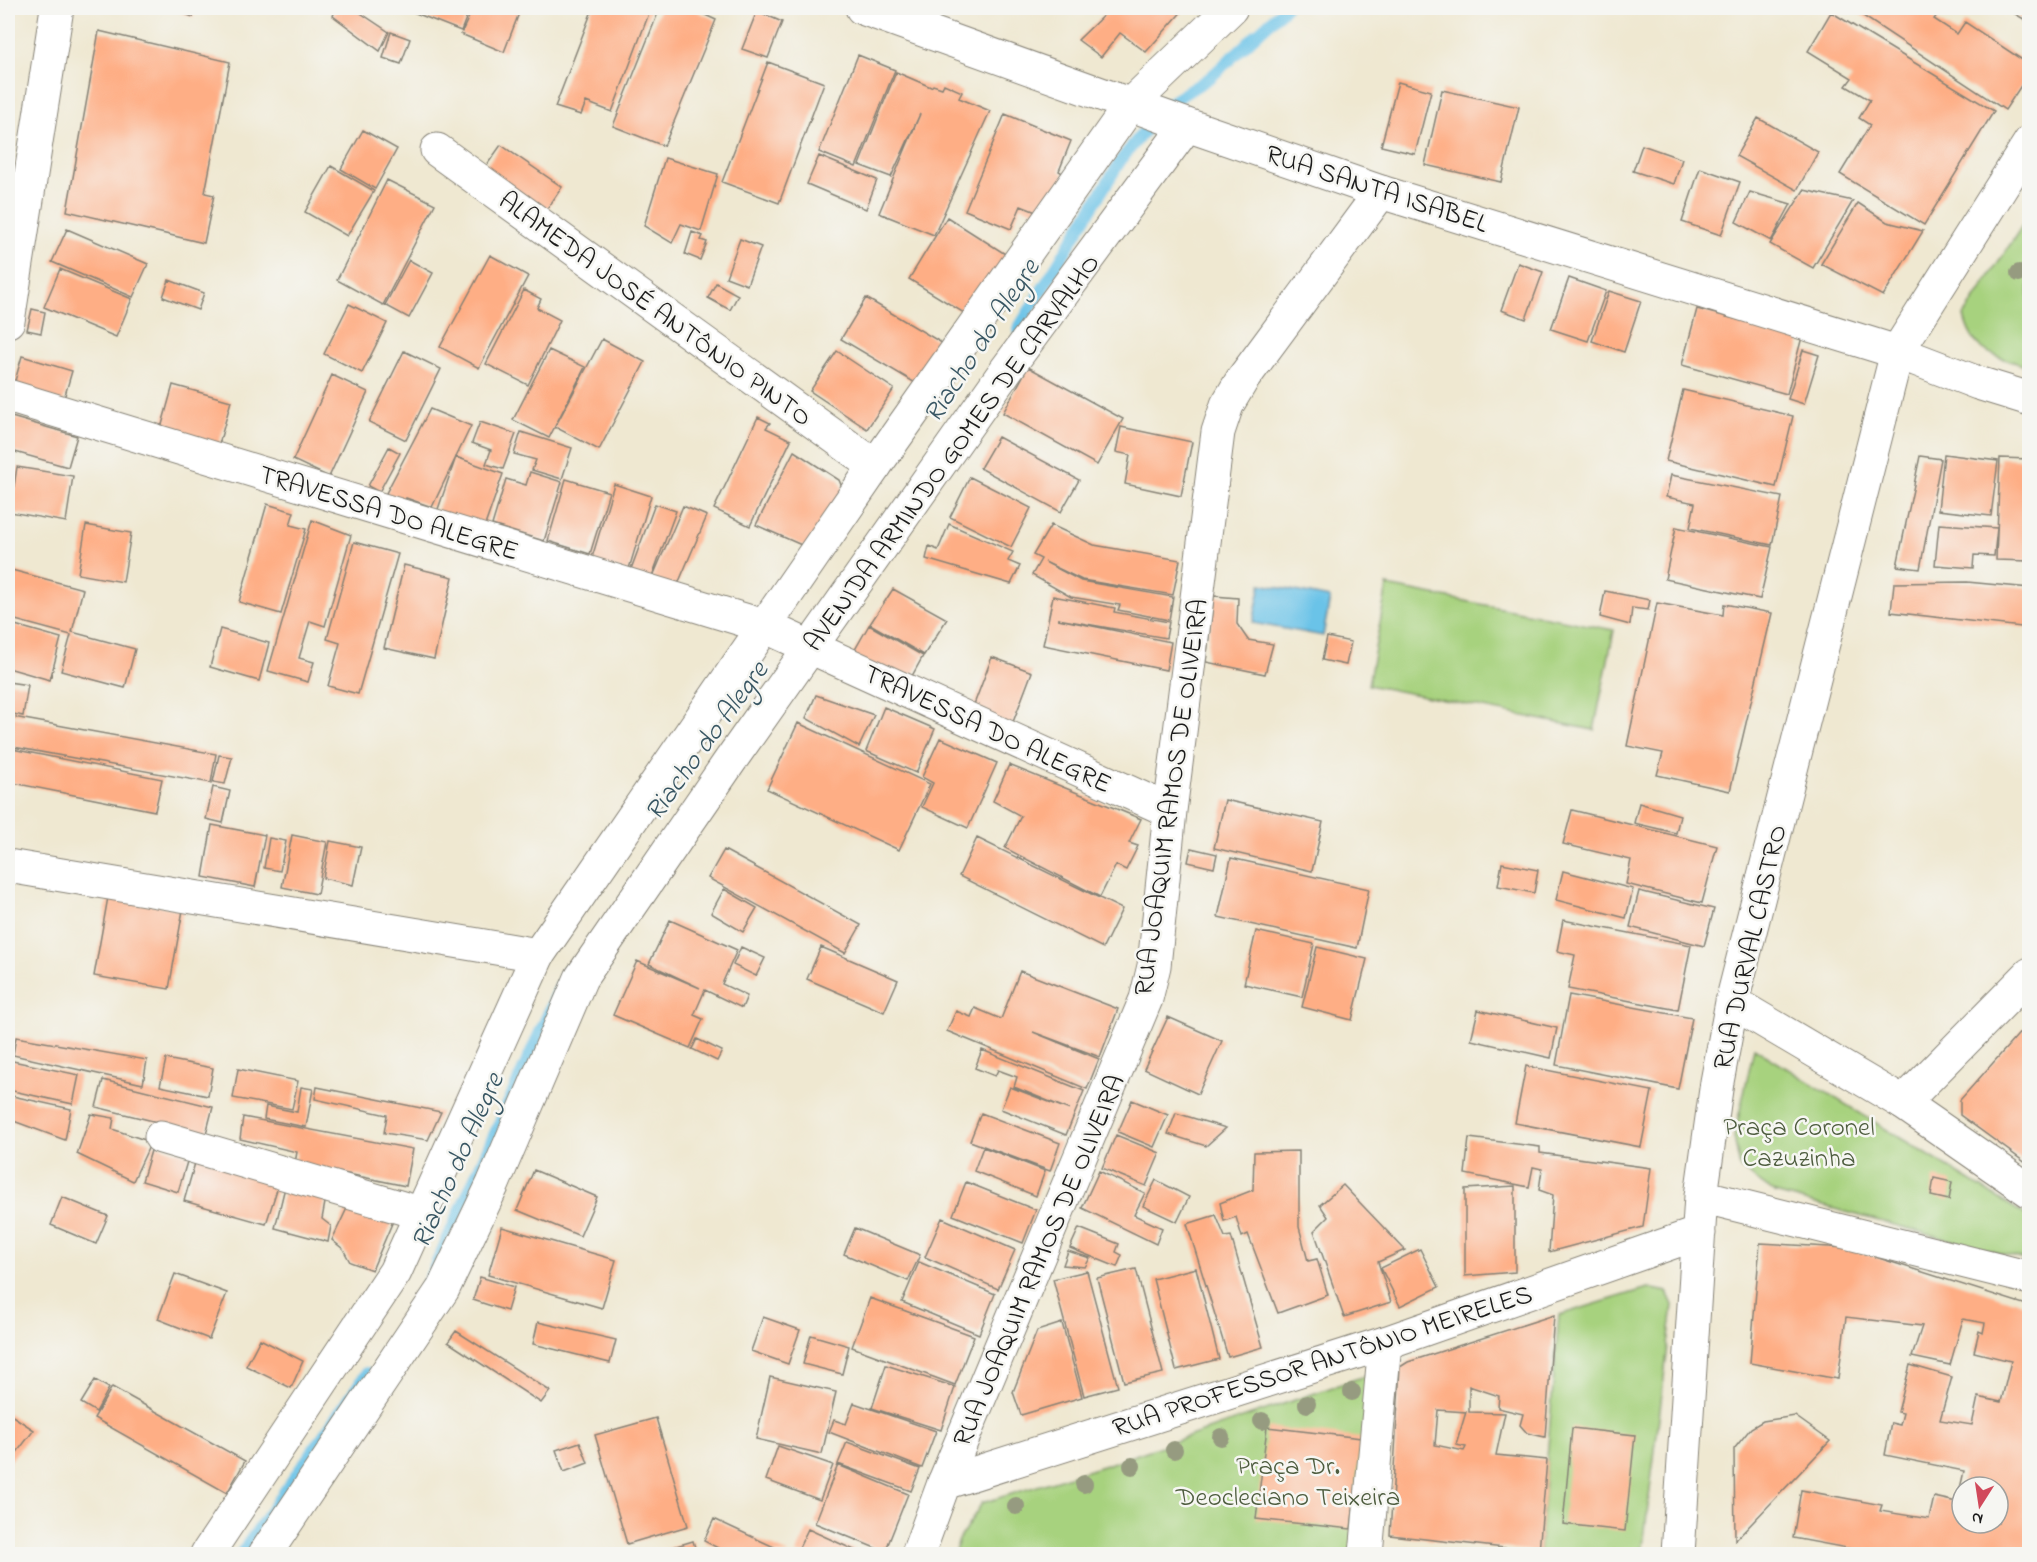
<svg xmlns="http://www.w3.org/2000/svg" width="2037" height="1562" font-family="'Indie Flower',sans-serif">
  <rect width="100%" height="100%" fill="#f6f6f2"/>
  <filter id="ink" filterUnits="userSpaceOnUse"><feTurbulence type="fractalNoise" baseFrequency=".0167" numOctaves="2"/><feDisplacementMap in="SourceGraphic" scale="12" xChannelSelector="R" yChannelSelector="G"/><feConvolveMatrix kernelMatrix="1 2 1 2 8 2 1 2 1" color-interpolation-filters="sRGB"/></filter>
  <filter id="wash" filterUnits="userSpaceOnUse"><feTurbulence type="fractalNoise" baseFrequency=".008" numOctaves="4" result="noise"/><feDisplacementMap in="SourceGraphic" scale="24" xChannelSelector="R" yChannelSelector="G"/><feGaussianBlur stdDeviation="1.35" result="paint"/><feColorMatrix in="noise" values="0 0 0 0 0 0 0 0 0 0 0 0 0 0 0 0 0 1.4 0 .05"/><feComposite in="paint" operator="in"/></filter>
  <g filter="url(#wash)">
    <rect width="100%" height="100%" fill="#efe8d1"/>
    <path fill="#a7d27e" stroke="#62774d" stroke-width="1.5" d="M2029 215V367C1995 355 1973 355 1964 316Z
      M1387 586 1614 630 1594 730 1368 685Z
      M1754 1048 2029 1217V1261L1775 1193 1740 1168 1734 1137Z
      M1648 1288 1667 1292 1673 1305 1642 1554H1539L1559 1315Z
      M1376 1372 1355 1554H954L959 1540 982 1503 1106 1465Z"/>
    <path fill="#6bc3e8" stroke="#447082" stroke-width="1.5" d="M1261 584 1330 598 1323 636 1253 623Z"/>
    <g fill="none" stroke-linecap="round" stroke-linejoin="round">
      <path stroke="#6bc3e8" stroke-width="12" d="M1018 329 1121 160 1163 107 1211 77 1285 8
        M426 1287 567 972
        M241 1554 367 1373"/>
    </g>
    <g id="blocks">
      <path fill="#feae85" fill-rule="evenodd" d="M169 8H196L193 17Z
        M336 8H353L389 32 380 51 333 16Z
        M409 8H470L461 31 408 10Z
        M473 8H521L504 52 461 34Z
        M593 8H651L612 112 586 102 581 115 555 107Z
        M660 8H690L716 20 664 146 613 126Z
        M1111 8H1185L1146 52 1120 33 1101 57 1078 40Z
        M1851 8H1937L1941 10 1934 19 1957 34 1965 22 2030 65V72L2005 110Z
        M2005 8H2030V16L2027 21Z
        M757 11 782 22 768 58 742 49Z
        M1831 12 1994 111 1924 225 1840 174 1870 125 1859 118 1870 100 1846 86 1852 78 1808 51Z
        M99 31 230 62 205 193 214 195 204 243 67 211Z
        M391 32 410 39 401 64 383 58Z
        M858 55 895 70 856 167 819 152Z
        M768 62 824 83 779 203 722 182Z
        M896 72 931 87 933 85 942 88 944 84 962 92 959 98 990 111 934 235 879 213 920 114 891 177 859 165Z
        M1398 82 1431 91 1415 154 1381 146Z
        M1442 90 1519 107 1501 182 1425 165Z
        M1005 114 1071 141 1059 171 1064 174 1046 216 1021 206 1011 229 965 210Z
        M1758 118 1818 152 1797 190 1736 156Z
        M363 130 397 149 375 189 341 169Z
        M501 145 562 187 542 217 479 176Z
        M1642 145 1682 159 1674 184 1633 171Z
        M819 156 877 180 866 209 807 184Z
        M665 158 718 174 701 231 681 224 672 243 644 226Z
        M331 166 374 191 347 236 305 212Z
        M1700 168 1740 182 1721 235 1682 222Z
        M387 180 435 204 383 305 337 280Z
        M1804 190 1853 201 1813 268 1770 244Z
        M1750 192 1791 204 1771 241 1736 222Z
        M1858 203 1887 222 1923 231 1883 296 1821 264Z
        M947 217 1010 257 972 318 909 279Z
        M67 229 148 264 133 297 52 262Z
        M692 232 703 236 701 240 707 242 700 260 685 254Z
        M740 239 761 247 747 285 726 277Z
        M490 255 528 276 479 368 440 347Z
        M409 260 433 273 409 318 385 305Z
        M1518 263 1543 272 1526 319 1501 310Z
        M60 269 132 299 116 337 44 307Z
        M1569 278 1606 291 1588 341 1551 329Z
        M169 280 204 293 198 310 163 297Z
        M716 283 738 295 730 310 708 298Z
        M524 290 541 299 537 308 560 320 528 385 486 364Z
        M1609 291 1641 301 1624 352 1592 341Z
        M866 298 947 346 922 387 841 339Z
        M349 304 387 323 362 373 324 354Z
        M32 309 45 312 41 333 27 330Z
        M1697 309 1802 337 1787 394 1682 365Z
        M602 339 645 362 599 450 555 427Z
        M549 350 585 367 549 438 513 420Z
        M1803 350 1819 355 1804 404 1788 399Z
        M404 351 441 369 406 440 369 422Z
        M837 351 894 389 867 429 810 391Z
        M22 356 72 371 63 402 13 388Z
        M1028 367 1123 419 1097 465 1003 413Z
        M332 375 368 392 329 477 293 460Z
        M173 385 231 401 218 448 160 432Z
        M1683 390 1793 416 1776 487 1666 461Z
        M430 409 471 426 432 507 406 498 402 506 384 497Z
        M8 416 77 436 68 467 8 450Z
        M758 417 770 423 766 428 791 440 750 526 714 509Z
        M480 422 516 434 503 469 486 464 491 450 472 443Z
        M1121 427 1192 442 1181 496 1125 484 1130 455 1116 452Z
        M521 432 572 448 562 479 532 470 536 460 514 454Z
        M998 437 1079 480 1061 512 980 468Z
        M389 447 400 453 379 492 368 486Z
        M794 451 839 480 844 492 806 547 756 525Z
        M1944 454 1998 461 1991 516 1938 510Z
        M1920 456 1941 459 1920 569 1897 566Z
        M456 457 503 474 483 531 436 515Z
        M2000 458 2030 459V561L1996 560Z
        M17 467 73 476 66 522 10 512Z
        M530 472 562 482 544 541 492 525 506 479 526 485Z
        M1671 475 1782 497 1772 545 1690 528 1695 503 1666 497Z
        M970 477 1031 508 1011 547 950 517Z
        M566 479 609 492 590 554 548 541Z
        M614 484 651 496 628 572 591 561Z
        M267 504 294 512 290 525 306 529 281 614 239 602Z
        M655 504 676 511 648 587 627 580Z
        M683 506 707 516 675 591 651 581Z
        M312 520 351 535 325 626 310 621 299 658 314 662 308 682 268 671Z
        M949 524 1013 552 1008 561 1020 566 1011 584 926 559 929 546 938 550Z
        M1939 524 1997 528 1994 556 1974 555 1973 568 1935 565Z
        M86 525 131 533 123 582 78 574Z
        M1051 525 1094 545 1180 560 1173 595 1082 580 1045 562 1081 581 1173 597 1169 620 1118 610 1120 605 1071 597 1032 575 1041 559 1033 555Z
        M1676 527 1772 547 1760 599 1665 579Z
        M354 542 398 554 358 694 328 686 340 643 327 639Z
        M404 565 453 577 434 659 384 648Z
        M8 569 83 589 72 632 135 649 125 688 61 671 71 635 8 618Z
        M1967 582 2030 588V628L1891 612 1894 583Z
        M893 589 947 619 924 655 870 624Z
        M1605 591 1650 600 1648 610 1632 608 1630 625 1600 617Z
        M1053 596 1115 608 1114 612 1169 622 1166 638 1058 619 1171 642 1166 670 1043 645Z
        M1214 596 1238 598 1237 624 1248 640 1273 644 1265 674 1206 662Z
        M1657 603 1723 615 1724 604 1772 613 1730 791 1657 775 1663 753 1627 746Z
        M8 623 61 638 50 680 8 668Z
        M869 625 923 656 907 685 852 655Z
        M220 629 269 643 259 681 210 667Z
        M1327 637 1351 642 1346 665 1322 660Z
        M992 657 1032 672 1010 730 970 715Z
        M8 682 28 685 23 716 8 713Z
        M816 695 874 715 859 747 806 718Z
        M884 707 935 729 916 773 866 751Z
        M8 716 216 754 211 783 8 746Z
        M798 723 930 784 899 850 767 789Z
        M940 738 997 763 968 828 922 807 933 783 922 777Z
        M12 749 162 779 155 811 8 782Z
        M219 755 232 757 225 784 213 782Z
        M1009 765 1141 819 1129 843 1138 846 1126 870 1116 865 1100 897 1005 848 1021 816 993 801Z
        M213 787 230 791 223 823 206 819Z
        M1225 800 1323 822 1312 871 1214 848Z
        M1639 803 1680 815 1676 833 1634 823Z
        M1572 810 1717 846 1702 903 1626 884 1631 860 1563 844Z
        M212 825 265 835 255 887 203 877Z
        M292 835 327 842 317 894 282 887Z
        M269 838 286 841 280 871 264 868Z
        M977 838 1122 909 1103 948 959 876Z
        M330 841 361 847 353 885 323 878Z
        M1191 848 1217 854 1214 868 1188 862Z
        M724 850 861 925 845 953 708 878Z
        M1231 858 1369 889 1357 948 1218 917Z
        M1502 863 1538 870 1534 893 1498 886Z
        M1563 871 1633 889 1626 918 1556 900Z
        M724 889 757 908 743 932 711 913Z
        M1639 891 1714 909 1704 946 1630 927Z
        M108 897 183 910 169 989 94 976Z
        M670 920 737 950 722 984 747 996 742 1008 705 990 694 1015 703 1019 690 1048 613 1015 637 961 700 988 649 964Z
        M1563 920 1691 945 1678 1010 1568 989 1575 955 1557 951Z
        M1256 931 1314 944 1302 997 1244 984Z
        M741 947 765 958 756 976 733 965Z
        M821 947 898 980 884 1012 807 979Z
        M1317 947 1367 959 1352 1020 1302 1007Z
        M1020 971 1118 1009 1100 1057 1033 1032 1099 1059 1087 1089 947 1031 956 1011 971 1017 975 1008 1001 1019Z
        M1569 995 1692 1018 1678 1089 1556 1065Z
        M1478 1010 1557 1028 1551 1058 1471 1040Z
        M1168 1017 1222 1041 1198 1094 1144 1069Z
        M2024 1028 2030 1033V1166L1960 1115V1100Z
        M16 1037 147 1060 143 1084 13 1055Z
        M697 1039 722 1051 717 1061 692 1049Z
        M982 1050 1084 1091 1066 1135 1001 1109 1010 1087 1070 1110 1014 1087 1017 1077 998 1070 995 1076 975 1068Z
        M166 1059 213 1068 208 1096 160 1086Z
        M8 1060 79 1075 73 1104 8 1090Z
        M1526 1066 1652 1091 1641 1147 1515 1123Z
        M238 1069 298 1081 292 1109 233 1098Z
        M103 1080 213 1107 206 1134 96 1107Z
        M301 1087 313 1089 306 1127 264 1119 266 1106 297 1112Z
        M317 1087 441 1112 428 1140 384 1133 387 1115 315 1099Z
        M8 1095 71 1109 65 1140 8 1119Z
        M1132 1100 1168 1115 1154 1147 1118 1132Z
        M981 1113 1060 1143 1050 1171 970 1141Z
        M1176 1113 1226 1128 1206 1146 1168 1134Z
        M91 1114 114 1118 112 1129 151 1142 133 1181 77 1154Z
        M243 1117 413 1149 406 1186 295 1163 297 1152 240 1139Z
        M1116 1135 1160 1153 1146 1186 1102 1168Z
        M1469 1138 1540 1147V1153L1651 1168 1643 1227 1549 1252 1553 1195 1539 1190 1542 1169 1533 1167 1529 1187 1465 1174Z
        M153 1144 189 1155 178 1192 142 1181Z
        M983 1147 1045 1171 1036 1196 974 1171Z
        M1299 1151V1227L1308 1261 1317 1259 1328 1295 1278 1313 1248 1234 1242 1237 1236 1217 1224 1221 1220 1203 1253 1190 1254 1152Z
        M197 1156 280 1180 266 1224 184 1201Z
        M534 1170 597 1197 580 1236 517 1210Z
        M1099 1171 1145 1193 1134 1215 1162 1228 1156 1244 1082 1208Z
        M1934 1178 1952 1182 1949 1200 1931 1196Z
        M1156 1180 1189 1197 1177 1222 1143 1206Z
        M966 1182 1036 1210 1023 1243 953 1215Z
        M286 1183 326 1197 322 1219 331 1226 328 1242 275 1228Z
        M1343 1185 1405 1250 1378 1262 1391 1302 1344 1317 1314 1231 1328 1217 1320 1205Z
        M1515 1186V1272L1465 1276V1189Z
        M62 1197 108 1216 96 1244 51 1225Z
        M350 1202 396 1214 372 1270 350 1262 343 1249 332 1240Z
        M1216 1215 1225 1237 1231 1236 1263 1347 1228 1357 1187 1224Z
        M942 1218 1015 1250 998 1289 925 1257Z
        M502 1227 616 1260 602 1308 488 1275Z
        M855 1228 920 1255 908 1281 844 1254Z
        M1079 1228 1119 1244 1116 1252 1122 1255 1117 1267 1070 1248Z
        M1760 1243 1847 1248 2030 1306V1554H1879L1793 1538 1801 1490 1882 1505 1880 1511 1929 1519 1934 1497 1957 1502 1964 1471 1885 1455 1891 1423 1900 1425 1903 1413 1898 1412 1910 1365 1952 1377 1940 1420 1972 1425 1978 1397 2001 1402 2011 1361 1974 1352 1979 1331 1983 1333 1985 1323 1963 1319 1950 1365 1912 1357 1922 1326 1846 1317 1838 1379 1750 1363ZM1962 1487H1998V1523H1962Z
        M1420 1249 1439 1287 1400 1306 1381 1268Z
        M1068 1251 1090 1258 1085 1267 1063 1265Z
        M919 1262 995 1294 979 1334 902 1302Z
        M1196 1268 1219 1359 1176 1370 1153 1279Z
        M1136 1269 1163 1373 1124 1382 1097 1278Z
        M1087 1271 1118 1387 1084 1396 1053 1279Z
        M175 1274 227 1293 209 1339 158 1319Z
        M480 1277 514 1287 507 1311 473 1300Z
        M870 1298 974 1336 955 1385 852 1347Z
        M1554 1315 1545 1437 1527 1433 1520 1425 1523 1414 1498 1408 1499 1396 1469 1386V1412L1505 1413 1496 1455 1547 1460 1539 1552 1390 1535 1400 1367 1408 1362ZM1438 1410 1466 1412 1456 1445 1466 1447 1464 1451 1435 1445Z
        M763 1317 800 1330 788 1364 751 1351Z
        M538 1322 616 1340 610 1363 533 1344Z
        M1062 1323 1082 1397 1021 1415 1013 1392 1037 1331Z
        M456 1331 550 1391 541 1403 448 1342Z
        M811 1335 849 1346 842 1374 803 1364Z
        M260 1339 303 1361 291 1388 246 1366Z
        M886 1365 955 1387 941 1430 872 1408Z
        M770 1377 836 1392 822 1454 756 1439Z
        M95 1380 109 1388 96 1412 81 1403Z
        M112 1387 245 1461 227 1493 94 1418Z
        M854 1403 936 1431 922 1468 829 1432 834 1420 846 1424Z
        M8 1413 34 1430 8 1464Z
        M1795 1416 1830 1441 1735 1541 1734 1449 1751 1428 1763 1421Z
        M656 1418 688 1526 627 1544 595 1435Z
        M1267 1427 1361 1438 1351 1529 1256 1519Z
        M1572 1428 1635 1435 1625 1531 1563 1524Z
        M580 1442 588 1463 564 1472 556 1450Z
        M847 1442 920 1469 911 1491 838 1464Z
        M778 1446 833 1465 820 1500 766 1480Z
        M838 1465 908 1494 885 1552 815 1523Z
        M714 1519 789 1554H719L722 1550 704 1541Z
        M808 1529 863 1554H796Z
        M693 1541 697 1554H650Z"/>
    </g>
  </g>
  <g filter="url(#ink)">
    <use href="#blocks" fill-opacity="0" stroke="#868276" stroke-width="1.5"/>
    <g fill="none" stroke-linecap="round" stroke-linejoin="round">
      <g stroke="#868276" stroke-width="35">
        <path id="street" d="M1131 104 1231 8
          M437 150 875 466
          M8 321 57 8
          M1897 352 2030 142
          M8 396 764 626 1170 811
          M8 866 538 955
          M1903 1103 2030 974
          M161 1137 423 1214
          M944 1483 1146 999 1154 966 1170 811 1218 432 1227 405 1242 380 1381 192
          M1366 1554 1385 1343"/>
      </g>
      <g stroke="#868276" stroke-width="35">
        <path id="secondary" d="M862 8 1187 125 1381 192 1897 352 1978 383 2030 399
          M1732 1002 1903 1103 2030 1191
          M1701 1196 2030 1278
          M207 1554 395 1272 538 955 875 466 1131 104
          M265 1554 443 1289 493 1184 581 978 730 761 1006 370 1187 125
          M918 1554 944 1483 1385 1343 1699 1233
          M1678 1554 1701 1196 1717 1082 1732 1002 1897 352"/>
      </g>
      <use href="#street" stroke="#fff" stroke-width="33"/>
      <use href="#secondary" stroke="#fff" stroke-width="33"/>
    </g>
    <g fill="#969b80">
      <circle cx="2019" cy="273" r="9"/>
      <circle cx="1352" cy="1392" r="9"/>
      <circle cx="1307" cy="1404" r="9"/>
      <circle cx="1262" cy="1421" r="9"/>
      <circle cx="1221" cy="1437" r="9"/>
      <circle cx="1174" cy="1450" r="9"/>
      <circle cx="1132" cy="1466" r="9"/>
      <circle cx="1084" cy="1484" r="9"/>
      <circle cx="1016" cy="1506" r="9"/>
    </g>
  </g>
  <g text-anchor="middle" stroke-width="5" stroke-linejoin="round" paint-order="stroke">
    <g font-size="27" fill="#1c1c1c" stroke="#f6f6f2">
      <text transform="translate(1377 188) rotate(18)" y="9">RUA SANTA ISABEL</text>
      <text transform="translate(656 308) rotate(36)" y="9">ALAMEDA JOSÉ ANTÔNIO PINTO</text>
      <text transform="translate(951 452) rotate(-54)" y="9">AVENIDA ARMINDO GOMES DE CARVALHO</text>
      <text transform="translate(389 512) rotate(17)" y="9">TRAVESSA DO ALEGRE</text>
      <text transform="translate(988 728) rotate(25)" y="9">TRAVESSA DO ALEGRE</text>
      <text transform="translate(1170 797) rotate(-82)" y="9">RUA JOAQUIM RAMOS DE OLIVEIRA</text>
      <text transform="translate(1749 947) rotate(-77)" y="9">RUA DURVAL CASTRO</text>
      <text transform="translate(1038 1260) rotate(-67)" y="9">RUA JOAQUIM RAMOS DE OLIVEIRA</text>
      <text transform="translate(1322 1360) rotate(-18)" y="9">RUA PROFESSOR ANTÔNIO MEIRELES</text>
    </g>
    <g font-size="27" fill="#4d5c3e" stroke="#f6f6f2">
      <text x="1799" y="1135">Praça Coronel<tspan x="1799" dy="31">Cazuzinha</tspan></text>
      <text x="1288" y="1474">Praça Dr.<tspan x="1288" dy="31">Deocleciano Teixeira</tspan></text>
    </g>
    <g font-size="28" font-style="italic" fill="#385663" stroke="#f6f6f2">
      <text transform="translate(980 340) rotate(-57)" y="10">Riacho do Alegre</text>
      <text transform="translate(705 740) rotate(-54)" y="10">Riacho do Alegre</text>
      <text transform="translate(456 1160) rotate(-66)" y="10">Riacho do Alegre</text>
    </g>
  </g>
  <rect width="2037" height="1562" fill="none" stroke="#f6f6f2" stroke-width="30"/>
  <g transform="translate(1980 1505) rotate(192)"><circle r="28" fill="#f6f6f2" stroke="#9f9f9c" stroke-width="1.5"/>
  <path d="M0-4.5L10 22L0 15L-10 22Z" fill="#d1495b"/>
  <text y="-9" font-size="16" font-weight="bold" text-anchor="middle" fill="#1c1c1c">N</text>
  </g>
</svg>
